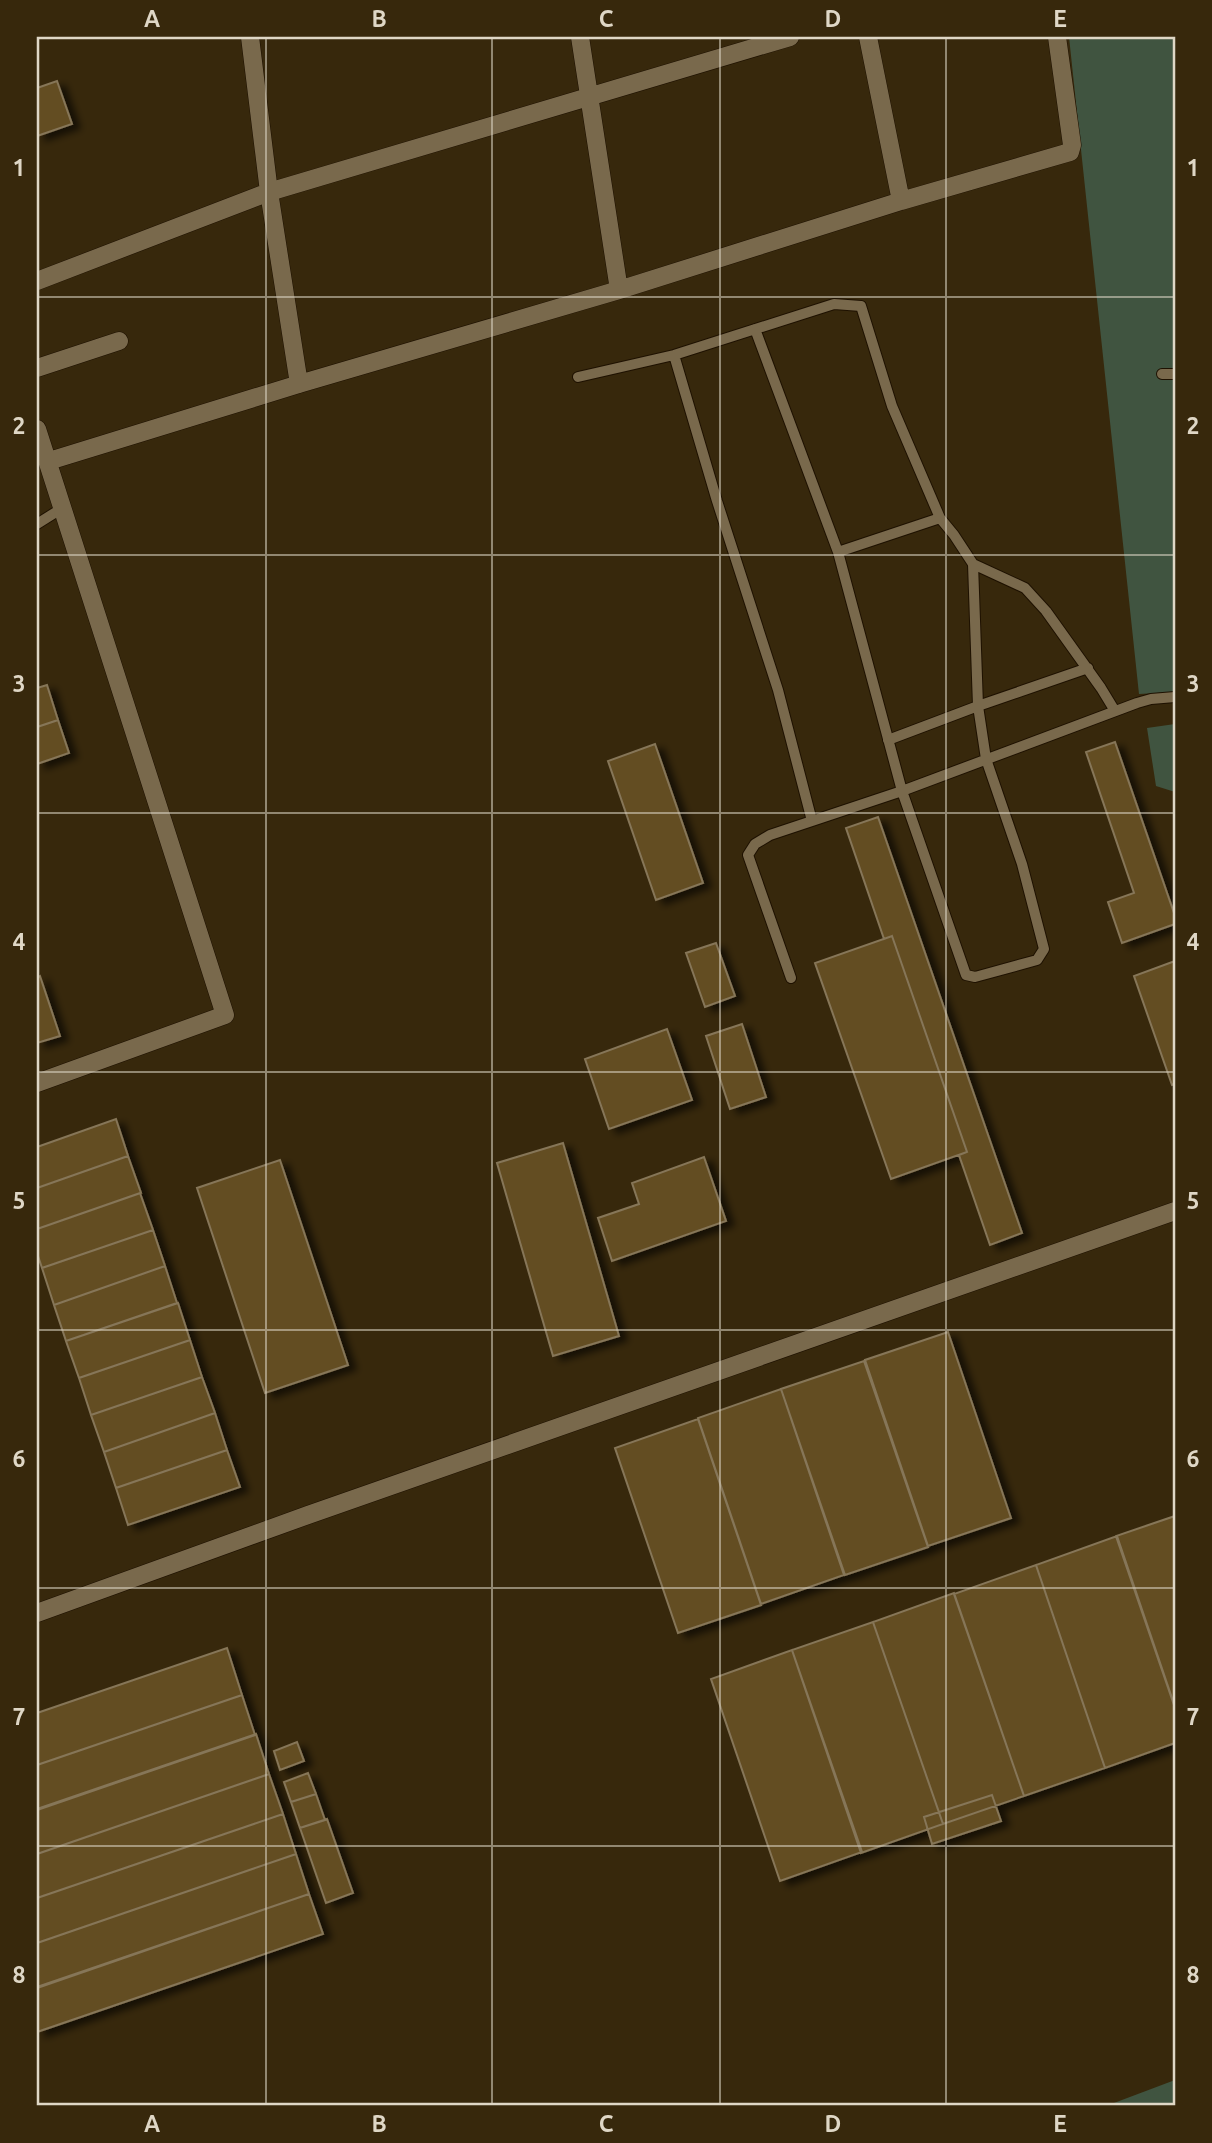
<svg xmlns="http://www.w3.org/2000/svg" width="1212" height="2143" font-family="Ubuntu,sans-serif">
  <defs>
    <filter id="shadow"><feDropShadow dx="8" dy="4.5" stdDeviation="3.5" flood-color="#0009"/></filter>
  </defs>
  <rect width="100%" height="100%" fill="#37280c"/>
  <path fill="#405440" d="M1069 37H1175V692L1139 694Z
    M1175 724V792L1156 786 1147 728Z
    M1175 2080V2106H1106Z"/>
  <path fill="#634d24" stroke="#867658" stroke-width="2" filter="url(#shadow)" d="M57 81 72 124 37 136V88Z
    M47 685 58 720 37 727V688Z
    M58 720 69 753 37 764V727Z
    M1115 742 1175 916V924L1122 943 1108 902 1134 893 1086 752Z
    M655 744 703 883 656 900 608 761Z
    M878 817 1022 1233 990 1245 959 1155 967 1152 892 936 884 939 846 828Z
    M892 936 967 1152 891 1179 815 963Z
    M716 943 735 996 705 1007 686 953Z
    M1175 961V1084L1172 1085 1134 976Z
    M40 976 60 1036 37 1043V978Z
    M742 1024 766 1097 730 1109 706 1036Z
    M667 1029 692 1100 609 1129 585 1059Z
    M116 1119 128 1156 37 1188V1147Z
    M563 1143 619 1336 553 1356 497 1163Z
    M128 1156 141 1193 37 1229V1188Z
    M704 1157 726 1221 612 1261 598 1218 639 1204 632 1183Z
    M280 1160 348 1365 265 1393 197 1188Z
    M140 1193 153 1230 42 1268 37 1253V1229Z
    M153 1230 165 1266 54 1305 42 1268Z
    M165 1266 177 1303 66 1341 54 1305Z
    M178 1303 190 1340 79 1378 66 1341Z
    M948 1332 1011 1518 928 1546 865 1360Z
    M190 1340 202 1377 91 1415 79 1378Z
    M864 1361 928 1547 845 1575 781 1389Z
    M202 1377 215 1413 104 1452 91 1415Z
    M781 1389 844 1575 761 1604 698 1418Z
    M215 1413 227 1450 116 1488 104 1452Z
    M698 1419 761 1605 678 1633 615 1448Z
    M227 1450 240 1487 128 1525 116 1488Z
    M1175 1516V1708L1116 1536Z
    M1117 1536 1175 1707V1743L1105 1768 1036 1565Z
    M1036 1565 1105 1768 1024 1796 954 1594Z
    M954 1593 1024 1796 943 1824 873 1622Z
    M873 1622 943 1824 861 1853 792 1650Z
    M227 1648 242 1695 37 1765V1713Z
    M792 1650 862 1852 780 1881 711 1679Z
    M242 1695 255 1735 37 1810V1765Z
    M256 1734 269 1774 37 1854V1809Z
    M297 1742 304 1761 280 1770 274 1751Z
    M308 1773 316 1794 291 1802 284 1782Z
    M269 1774 283 1814 37 1898V1854Z
    M316 1794 325 1820 300 1828 291 1802Z
    M992 1795 1001 1821 932 1844 924 1817Z
    M283 1814 296 1854 37 1943V1898Z
    M327 1819 353 1893 326 1903 300 1828Z
    M296 1854 309 1894 37 1988V1943Z
    M309 1894 323 1934 37 2032V1987Z"/>
  <g fill="none" stroke-linecap="round" stroke-linejoin="round">
    <g stroke="#1e1100" stroke-width="12">
      <path id="lane" d="M755 329 838 552 902 791 966 975 975 977 1037 960 1044 949 1022 864 986 759 978 706 973 564
        M674 355 717 501 778 690 812 821
        M1162 374H1175
        M578 377 674 355 834 304 861 306 892 406 940 518 954 535 973 564 1025 588 1046 611 1101 688 1115 711
        M37 524 64 507
        M838 552 940 518
        M888 740 978 706 1088 668
        M791 978 748 855 755 844 770 835 902 791 1137 703 1151 699 1175 697"/>
    </g>
    <g stroke="#1e1100" stroke-width="19">
      <path id="street" d="M250 37 269 192 299 384
        M580 37 619 290
        M868 37 901 201
        M37 281 269 192 790 37
        M37 368 119 341
        M37 429 225 1015 37 1083
        M49 461 299 384 619 290 901 201 1070 152 1072 145 1057 37
        M37 1613 308 1515 1175 1211"/>
    </g>
    <use href="#lane" stroke="#79694c" stroke-width="10"/>
    <use href="#street" stroke="#79694c" stroke-width="18"/>
  </g>
  <path fill="none" stroke="#dfd7c6" stroke-width="2" stroke-opacity="0.55" d="M266 37V2106M492 37V2106M720 37V2106M946 37V2106M37 297H1175M37 555H1175M37 813H1175M37 1072H1175M37 1330H1175M37 1588H1175M37 1846H1175"/>
  <rect width="1212" height="2143" fill="none" stroke="#37280c" stroke-width="77"/>
  <rect x="38" y="38" width="1136" height="2066" fill="none" stroke="#dfd7c6" stroke-width="2.5"/>
  <g font-size="23" text-anchor="middle" font-weight="bold" fill="#dfd7c6">
    <text x="152" y="27">A</text>
    <text x="379" y="27">B</text>
    <text x="606" y="27">C</text>
    <text x="833" y="27">D</text>
    <text x="1060" y="27">E</text>
    <text x="19" y="176">1</text>
    <text x="1193" y="176">1</text>
    <text x="19" y="434">2</text>
    <text x="1193" y="434">2</text>
    <text x="19" y="692">3</text>
    <text x="1193" y="692">3</text>
    <text x="19" y="950">4</text>
    <text x="1193" y="950">4</text>
    <text x="19" y="1209">5</text>
    <text x="1193" y="1209">5</text>
    <text x="19" y="1467">6</text>
    <text x="1193" y="1467">6</text>
    <text x="19" y="1725">7</text>
    <text x="1193" y="1725">7</text>
    <text x="19" y="1983">8</text>
    <text x="1193" y="1983">8</text>
    <text x="152" y="2132">A</text>
    <text x="379" y="2132">B</text>
    <text x="606" y="2132">C</text>
    <text x="833" y="2132">D</text>
    <text x="1060" y="2132">E</text>
  </g>
</svg>
